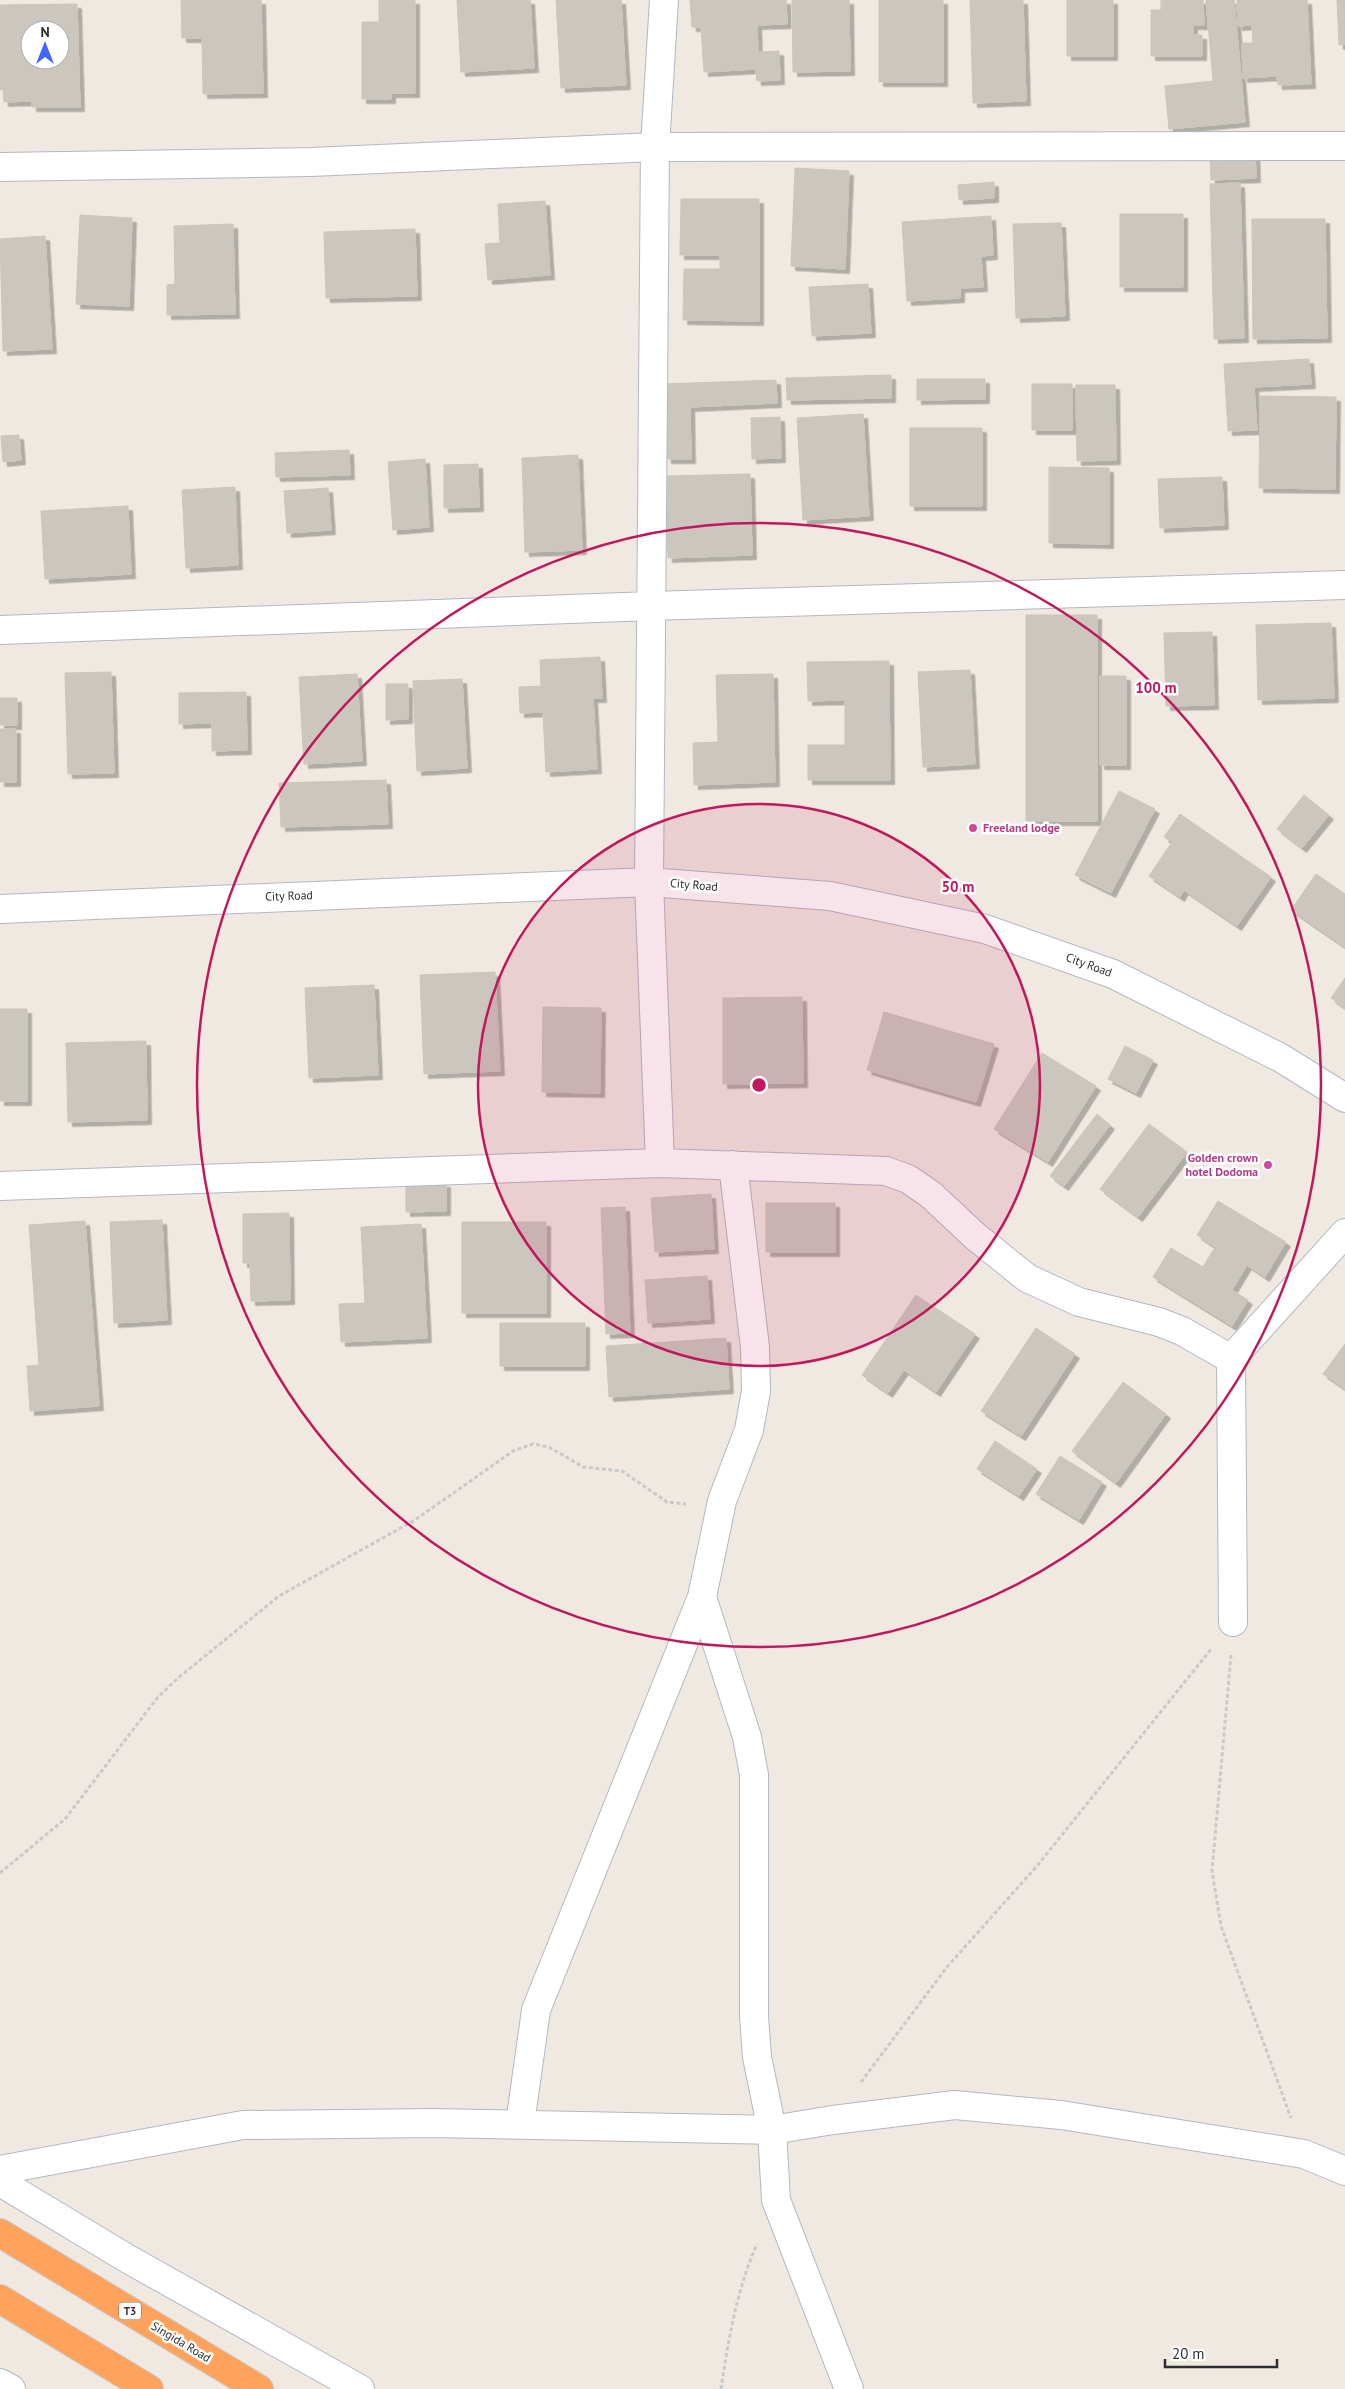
<svg xmlns="http://www.w3.org/2000/svg" width="1345" height="2389" font-family="'PT Sans',sans-serif">
  <defs>
    <filter id="shadow"><feDropShadow dx="4.5" dy="4.5" stdDeviation="0" flood-color="#0004"/></filter>
  </defs>
  <rect width="100%" height="100%" fill="#efe9e1"/>
  <path fill="#cbc7bf" stroke="#cbc5ba" fill-rule="evenodd" filter="url(#shadow)" d="M181 0H261L263 93 203 94 202 38H182Z
    M379 0H415V93H391V99H362V22H379Z
    M457 0H530L534 68 461 72Z
    M556 0H621L626 85 561 88Z
    M690 0H786L787 24 757 25 758 52 779 51 780 80 757 81 756 69 704 72 701 27H692Z
    M792 0H849L850 71 793 72Z
    M879 0H943V82H879Z
    M970 0H1023L1026 101 973 103Z
    M1067 0H1113V56H1067Z
    M1161 0H1203L1204 25H1193V35H1202V56H1151V10H1161Z
    M1206 0H1234L1245 122 1169 129 1165 86 1213 81Z
    M1237 0H1307L1311 84 1278 85 1277 76 1243 78 1242 43H1253L1252 25 1238 26Z
    M1337 0H1345V44L1339 45Z
    M77 4 80 107H32V101L4 102 3 89 0 90V5ZM30 30H60V60H30Z
    M1255 149 1256 178 1211 180 1210 152Z
    M795 168 849 171 845 269 791 266Z
    M994 182V198L959 200 958 185Z
    M1240 183 1244 338 1214 339 1210 184Z
    M681 199H759V321L683 320 684 269H720V255H680Z
    M545 201 550 275 488 280 485 244 500 243 498 204Z
    M1120 214H1183V287H1120Z
    M80 215 132 218 129 306 76 304Z
    M991 216 993 255 981 256 983 287 960 288V298L907 301 902 222Z
    M1252 219H1325L1327 338 1253 339Z
    M1061 223 1065 316 1016 318 1013 224Z
    M233 224 235 314 167 315V285L175 284 174 226Z
    M415 229 417 296 326 298 324 232Z
    M45 236 52 349 3 351 0 239Z
    M868 284 871 333 812 336 809 287Z
    M1309 359 1311 384 1254 387 1257 430 1228 431 1224 364Z
    M891 375V398L787 400 786 378Z
    M917 379H985V399L917 400Z
    M776 380 777 403 690 407 691 459H667L664 384Z
    M1032 384H1072V430H1032Z
    M1076 385H1115L1116 460 1077 461Z
    M1260 396 1336 397 1335 489 1259 488Z
    M863 414 869 516 803 520 797 418Z
    M780 417 781 458 752 459 751 418Z
    M910 428H982V506H910Z
    M19 435 21 460 3 462 1 436Z
    M349 450 350 475 276 477 275 453Z
    M578 455 582 550 525 552 522 458Z
    M425 459 429 527 393 530 388 462Z
    M478 464 479 507 444 508V465Z
    M1049 467 1109 468V544L1049 543Z
    M750 474 752 555 668 558 666 476Z
    M1222 477 1224 525 1160 528 1158 479Z
    M235 487 238 565 186 568 182 490Z
    M328 488 331 530 287 533 284 491Z
    M128 506 131 574 45 579 41 511Z
    M1026 615H1097V821H1026Z
    M1331 623 1334 698 1258 700 1256 625Z
    M1212 632 1214 705 1166 706 1164 633Z
    M600 657 602 698H593L597 769 546 772 543 712 520 713 519 687 541 686 540 660Z
    M889 661 890 780H808V745H845V700L808 701 807 662Z
    M970 670 975 764 923 767 918 672Z
    M111 672 114 773 68 774 65 673Z
    M357 674 362 761 304 764 299 677Z
    M773 674 775 782 694 785 693 743 718 742 716 675Z
    M1100 676H1126V765H1100Z
    M462 679 467 768 417 771 413 681Z
    M386 684H408V719L386 720Z
    M246 692 247 750 212 751V723L179 724V693Z
    M0 698H17V725H0Z
    M0 729H16V782H0Z
    M386 780 388 824 281 827 279 783Z
    M1119 791 1155 809 1111 893 1075 875Z
    M1304 795 1329 815 1302 848 1277 829Z
    M1180 814 1271 877 1237 926 1184 890 1180 897 1149 876 1172 842 1164 837Z
    M1316 874 1345 894V947L1291 910Z
    M495 972 500 1071 424 1074 420 975Z
    M1345 978V1008L1331 998Z
    M374 985 378 1075 309 1078 305 988Z
    M802 997 803 1083 723 1084V998Z
    M543 1007 601 1008 600 1093 542 1092Z
    M0 1009H27V1101H0Z
    M884 1012 994 1044 976 1102 867 1070Z
    M146 1041 147 1120 68 1122 66 1043Z
    M1125 1046 1153 1060 1136 1093 1108 1079Z
    M1042 1053 1096 1086 1048 1162 994 1129Z
    M1097 1114 1110 1125 1064 1186 1050 1176Z
    M1149 1124 1187 1152 1138 1217 1100 1189Z
    M446 1183V1211L406 1212V1184Z
    M711 1194 714 1249 655 1252 651 1198Z
    M1218 1201 1286 1242 1265 1277 1247 1265 1232 1290 1248 1300 1232 1326 1153 1277 1171 1248 1203 1267 1215 1247 1197 1235Z
    M766 1203H835V1252H766Z
    M625 1207 630 1333 606 1334 601 1208Z
    M289 1213 290 1300 251 1301 250 1263H243V1214Z
    M162 1220 167 1320 114 1323 110 1222Z
    M85 1221 99 1406 30 1411 27 1366 39 1365 29 1225Z
    M462 1222H546V1313H462Z
    M421 1224 427 1338 341 1342 339 1304 365 1303 361 1227Z
    M707 1276 710 1319 648 1323 645 1280Z
    M916 1295 975 1334 936 1392 904 1370 888 1393 862 1375Z
    M500 1323H585V1366H500Z
    M1036 1328 1075 1354 1021 1436 981 1411Z
    M726 1338 729 1389 609 1397 606 1346Z
    M1345 1344V1389L1323 1374Z
    M1123 1382 1166 1414 1116 1483 1072 1451Z
    M995 1441 1037 1469 1019 1496 977 1469Z
    M1060 1456 1102 1482 1079 1520 1036 1494Z"/>
  <g fill="none" stroke-linecap="round" stroke-linejoin="round">
    <g stroke="#b4b7c1" stroke-width="30">
      <path id="minor" d="M0 167 311 162 655 147 1345 146
        M0 630 651 606 1345 585
        M0 909 649 882 830 896 985 929 1113 974 1281 1058 1345 1098
        M660 1163 649 882 655 147 664 0
        M733 1165 755 1347 756 1391 749 1430 722 1501 702 1597 747 1737 754 1775V2016L757 2057 772 2130 776 2200 849 2389
        M0 1186 660 1163 886 1171 908 1179 930 1194 975 1236 1027 1278 1079 1302 1159 1322 1182 1331 1231 1359
        M1233 1622 1231 1359 1345 1233
        M520 2124 536 2010 702 1597
        M0 2170 243 2125 433 2123 772 2130 833 2120 955 2105 1061 2115 1304 2154 1345 2171
        M0 2182 128 2259 360 2389
        M0 2383 11 2389"/>
    </g>
    <g stroke="#c9c9c9" stroke-width="30">
      <path id="highway" d="M0 2233 259 2389
        M0 2299 149 2389"/>
    </g>
    <path stroke="#c9c9c9" stroke-width="3" stroke-dasharray="4 2.5" stroke-linecap="butt" d="M1231 1655 1212 1871 1221 1926 1291 2118
      M0 1873 65 1819 158 1697 178 1678 279 1596 415 1520 513 1451 533 1444 549 1447 583 1467 622 1471 667 1502 686 1504
      M861 2082 947 1967 1037 1866 1212 1648
      M721 2389C728 2341 737 2289 757 2244"/>
    <use href="#minor" stroke="#fff" stroke-width="28"/>
    <use href="#highway" stroke="#ffa35c" stroke-width="28"/>
  </g>
  <circle cx="759" cy="1085" r="281" fill="#c2185b" fill-opacity=".12"/>
  <g fill="none" stroke="#c2185b" stroke-width="2.5">
    <circle cx="759" cy="1085" r="281"/>
    <circle cx="759" cy="1085" r="562"/>
  </g>
  <g fill="#d1479c" stroke="#fff" stroke-width="2">
    <circle cx="973" cy="828" r="5"/>
    <circle cx="1268" cy="1165" r="5"/>
  </g>
  <g text-anchor="middle" stroke-width="5" stroke-linejoin="round" paint-order="stroke">
    <rect fill="#fff" stroke="#6d6d6d" stroke-width="1" x="119" y="2302.5" width="22" height="17" rx="4"/>
    <g font-size="11" font-weight="bold" fill="#2e2e2e">
      <text x="130" y="2315">T3</text>
    </g>
    <g font-size="12" font-weight="bold" fill="#b23c85" stroke="#fff" text-anchor="start">
      <text x="983" y="832">Freeland lodge</text>
      <text x="1258" y="1162" text-anchor="end">Golden crown<tspan x="1258" dy="14">hotel Dodoma</tspan></text>
    </g>
    <g font-size="12" fill="#2e2e2e" stroke="#fff">
      <text transform="translate(694 885) rotate(5)" y="4">City Road</text>
      <text transform="translate(289 896) rotate(-2)" y="4">City Road</text>
      <text transform="translate(1089 965) rotate(20)" y="4">City Road</text>
      <text transform="translate(181 2342) rotate(31)" y="4">Singida Road</text>
    </g>
  </g>
  <circle cx="759" cy="1085" r="8" fill="#c2185b" stroke="#fff" stroke-width="2.5"/>
  <g font-size="15" text-anchor="middle" font-weight="bold" fill="#c2185b" stroke="#fff" stroke-width="5" stroke-linejoin="round" paint-order="stroke">
    <text x="1156" y="693">100 m</text>
    <text x="958" y="892">50 m</text>
  </g>
  <g transform="translate(45 45)"><circle r="24" fill="#ffffff" stroke="#ababab"/>
  <path d="M0-4L9 19L0 12L-9 19Z" fill="#4264fb"/>
  <text y="-8" font-size="14" font-weight="bold" text-anchor="middle" fill="#2e2e2e">N</text>
  </g>
  <path d="M1165 2359v8h112v-8" fill="none" stroke="#2e2e2e" stroke-width="2.5"/>
  <text x="1172" y="2359" font-size="15" fill="#2e2e2e" stroke="#ffffff" stroke-width="4" paint-order="stroke">20 m</text>
</svg>
